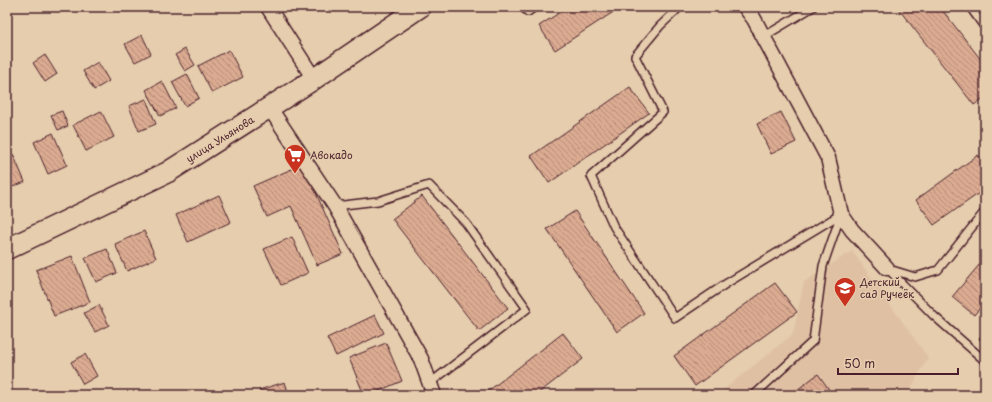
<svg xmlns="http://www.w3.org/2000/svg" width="992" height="402" font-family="'Playpen Sans',sans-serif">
  <defs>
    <pattern id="building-back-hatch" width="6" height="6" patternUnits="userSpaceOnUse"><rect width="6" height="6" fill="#dbab91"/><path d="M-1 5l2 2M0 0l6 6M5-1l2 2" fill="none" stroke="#b48b77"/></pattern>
  </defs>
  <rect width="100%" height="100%" fill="#e5cdad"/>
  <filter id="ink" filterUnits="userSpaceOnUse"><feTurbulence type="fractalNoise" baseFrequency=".025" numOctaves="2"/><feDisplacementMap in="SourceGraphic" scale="8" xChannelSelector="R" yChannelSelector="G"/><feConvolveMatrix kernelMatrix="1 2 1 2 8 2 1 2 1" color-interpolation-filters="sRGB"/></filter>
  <g filter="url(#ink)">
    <path fill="#dfc0a3" d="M852 251 928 358 907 395H717L793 334 804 282Z"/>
    <path fill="url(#building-back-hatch)" stroke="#4a1f2b" d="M568 7H621L555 50 539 26Z
      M897 7H940L985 65V97L974 105Z
      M142 35 151 54 135 62 125 44Z
      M185 49 195 65 185 71 175 55Z
      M229 50 243 77 212 93 198 66Z
      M45 55 57 74 45 82 33 63Z
      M98 62 109 81 94 90 83 71Z
      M187 74 199 98 185 106 172 82Z
      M162 81 176 108 160 116 146 90Z
      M630 87 649 113 549 183 531 156Z
      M146 99 156 124 139 131 129 106Z
      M62 111 68 126 58 130 51 115Z
      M101 111 114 137 86 151 73 125Z
      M781 112 796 142 771 154 757 124Z
      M53 133 67 165 48 174 34 142Z
      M13 154 25 182 7 189V157Z
      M978 155 985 164V189L934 225 916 200Z
      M303 164 343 254 317 265 291 206 267 217 253 186Z
      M219 195 231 222 188 242 176 215Z
      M422 196 508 308 479 331 392 219Z
      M575 211 644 313 617 332 547 229Z
      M144 231 156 258 127 271 115 244Z
      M292 237 308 273 281 285 264 249Z
      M107 249 117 273 96 282 85 258Z
      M72 256 90 302 54 316 36 270Z
      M985 258V302L974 315 952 297Z
      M775 283 797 312 695 386 674 356Z
      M99 305 109 325 95 332 84 313Z
      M375 315 384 333 336 356 327 338Z
      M985 330V343L979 339Z
      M563 333 583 359 536 395H483Z
      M386 343 402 381 369 395H364L349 358Z
      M85 354 97 376 83 384 71 362Z
      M818 374 833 395H795L793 393Z
      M285 382 289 395H261L259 390Z
      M985 383V395H975Z"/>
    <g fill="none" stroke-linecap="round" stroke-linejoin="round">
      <g stroke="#4a1f2b" stroke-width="10">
        <path id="service" d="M522 7 528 12 535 7
          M680 7 660 26 635 56 663 112 591 176 614 227 675 318 727 283 841 214 823 266 813 341 754 395
          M970 7 985 28
          M763 37 813 7
          M335 206 378 201 429 185 466 223 527 309 430 383
          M887 268 934 316 985 361
          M889 269 915 277 938 270 985 211"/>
      </g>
      <g stroke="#4a1f2b" stroke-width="17">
        <path id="minor" d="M268 7 314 79
          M745 7 754 19 828 158 841 214 852 230 887 268
          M269 107 335 206 421 359 434 395"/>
      </g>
      <g stroke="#4a1f2b" stroke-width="23">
        <path id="secondary" d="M7 249 168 172 314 79 420 7"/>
      </g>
      <use href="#service" stroke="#e5cdad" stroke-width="7"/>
      <use href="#minor" stroke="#e5cdad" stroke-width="14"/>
      <use href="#secondary" stroke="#e5cdad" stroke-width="20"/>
    </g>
  </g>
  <defs>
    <g id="supermarket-pin" transform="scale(1.15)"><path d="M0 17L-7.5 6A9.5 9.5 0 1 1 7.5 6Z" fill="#c8321e" stroke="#e5cdad"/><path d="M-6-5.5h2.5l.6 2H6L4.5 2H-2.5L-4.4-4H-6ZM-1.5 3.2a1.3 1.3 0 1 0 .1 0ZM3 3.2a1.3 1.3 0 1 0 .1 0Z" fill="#fff"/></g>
    <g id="school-pin" transform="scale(1.15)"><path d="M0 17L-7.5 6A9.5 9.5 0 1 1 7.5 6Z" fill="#c8321e" stroke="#e5cdad"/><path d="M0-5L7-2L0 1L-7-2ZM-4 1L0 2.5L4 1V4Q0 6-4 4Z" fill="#fff"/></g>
  </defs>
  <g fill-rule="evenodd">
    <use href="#supermarket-pin" x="295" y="155"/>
    <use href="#school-pin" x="845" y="288"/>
  </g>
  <g text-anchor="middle" stroke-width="3" stroke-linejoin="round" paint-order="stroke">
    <g font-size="10" fill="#4a1f2b" stroke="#e5cdad">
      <text transform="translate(220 139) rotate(-32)" y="4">улица Ульянова</text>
    </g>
    <g font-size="10" fill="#4a1f2b" stroke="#e5cdad" text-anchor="start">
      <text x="310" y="159">Авокадо</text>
      <text x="860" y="286">Детский<tspan x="860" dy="12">сад Ручеёк</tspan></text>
    </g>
  </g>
  <rect width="992" height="402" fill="none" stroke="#e5cdad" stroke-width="24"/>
  <rect x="12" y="12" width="968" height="378" fill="none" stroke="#4a1f2b" stroke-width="1.5" filter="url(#ink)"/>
  <path d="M838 368v6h120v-6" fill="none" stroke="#4a1f2b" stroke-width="2"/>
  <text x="844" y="368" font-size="12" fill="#4a1f2b" stroke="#e5cdad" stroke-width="3" paint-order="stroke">50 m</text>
</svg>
